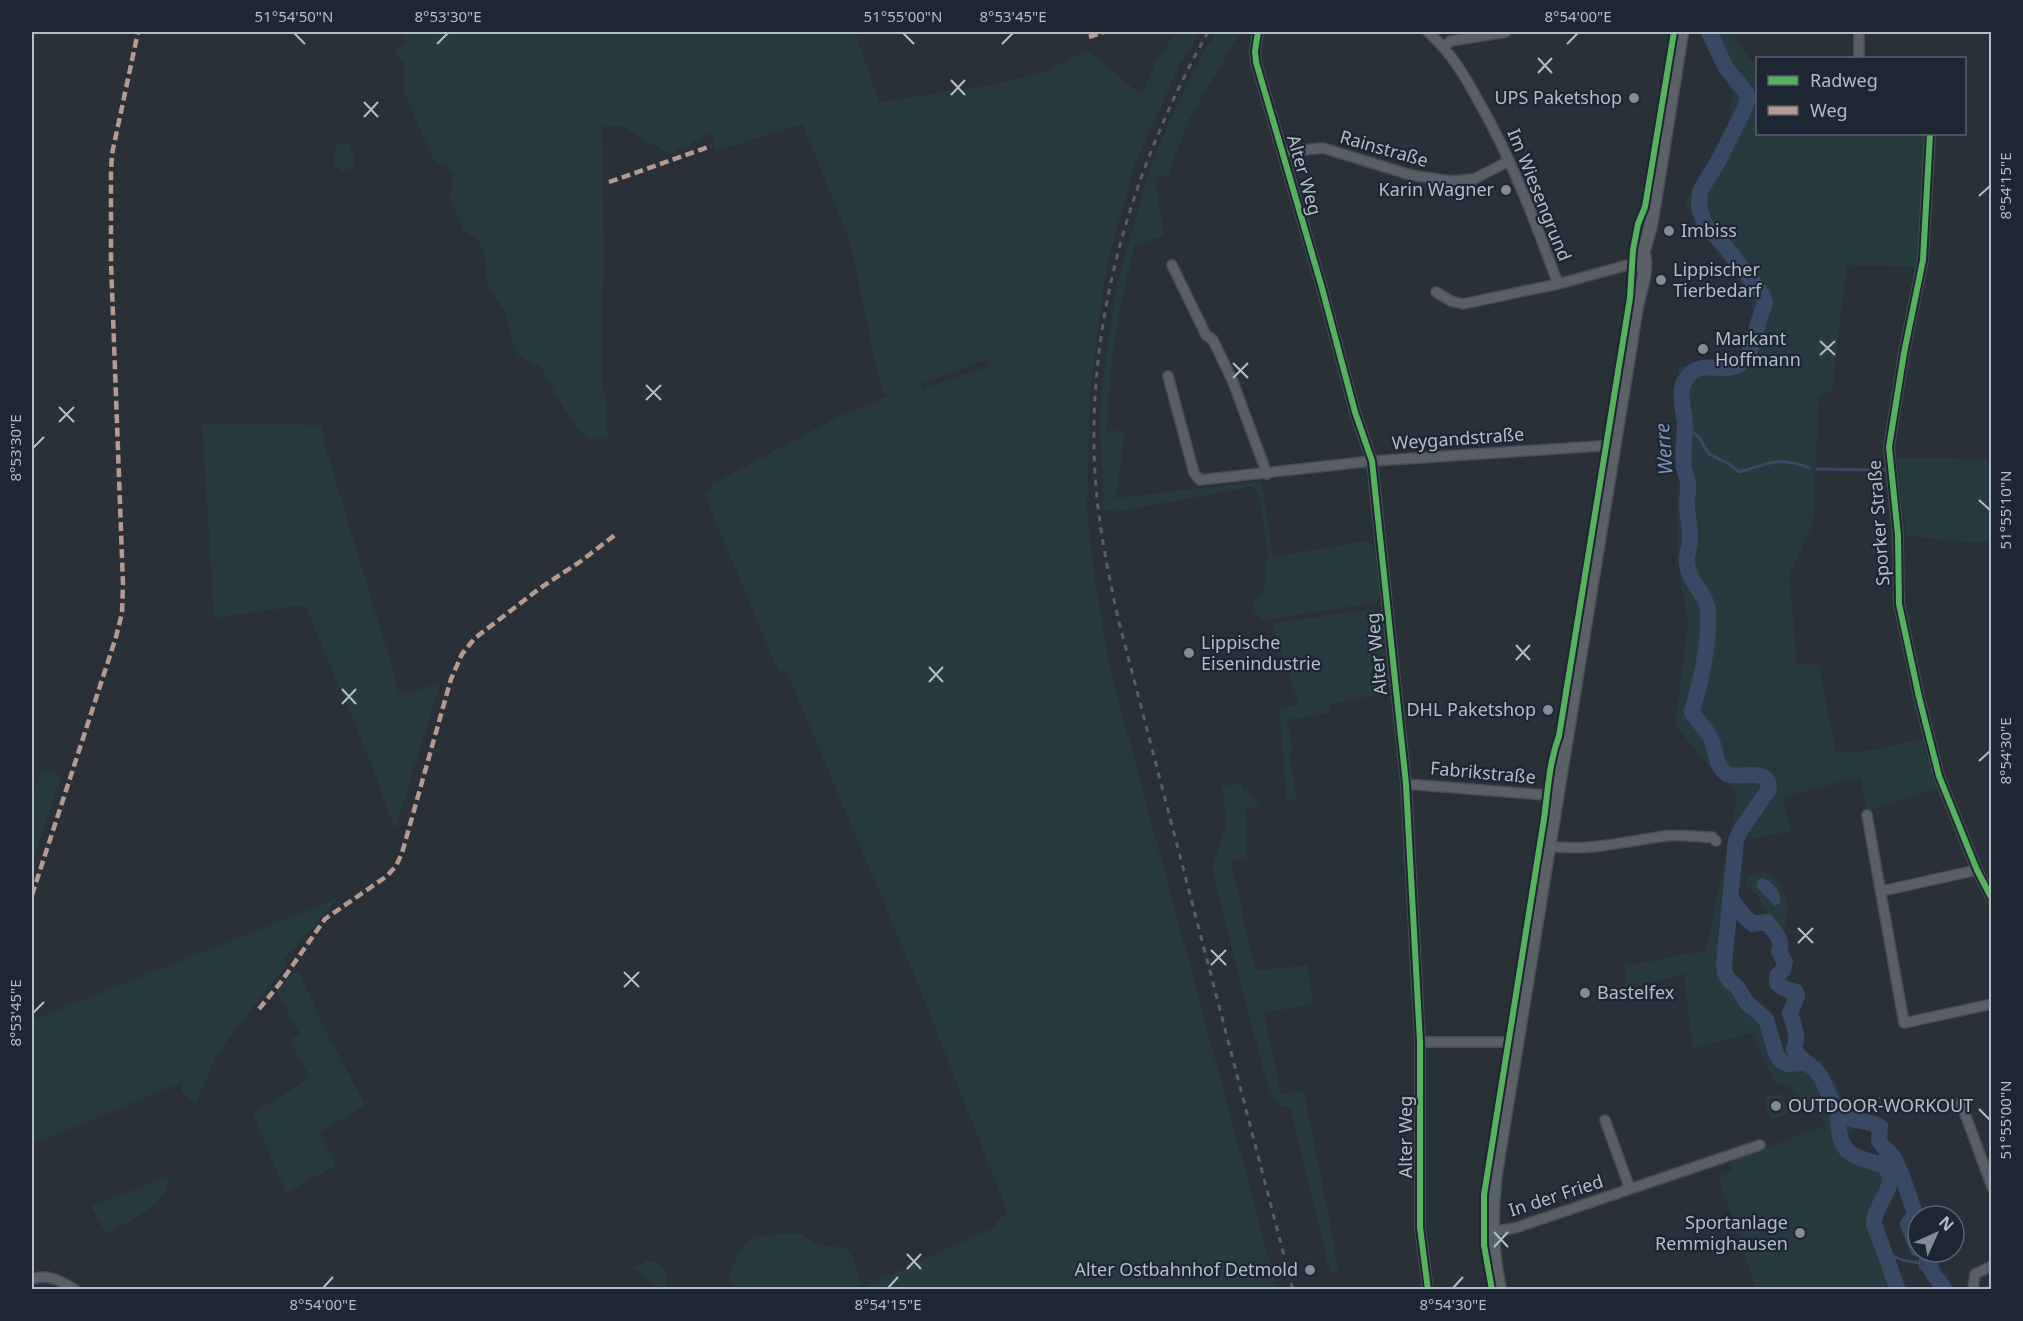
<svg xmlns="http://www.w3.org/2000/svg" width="2023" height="1321" font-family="'Noto Sans',sans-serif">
  <rect width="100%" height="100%" fill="#2a3038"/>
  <path fill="#273a3e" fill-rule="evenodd" d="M401 32H855L879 102 992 85 1034 75 1046 71 1084 52H1090L1142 96 1154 65 1176 32H1199L1180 64 1134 166 1106 269 1090 393 1087 512 1094 572 1110 669 1277 1289H865L873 1282 995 1227 994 1223 1008 1213 916 979 786 670 779 673 704 493 712 489V481H718L840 416 888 396 885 391 882 392 849 238 802 124 716 151 711 133 670 154 623 127 602 126 604 281 601 292 602 387 605 392 608 439H588L571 421 541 367 519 356 511 339 507 316 487 283 485 254 478 241 463 229 450 198 453 176 448 167 434 161 404 92 403 61 396 55 397 49 406 41ZM988 359 990 365 921 390 922 383Z
    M1216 32H1240L1188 122 1168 175 1155 178 1164 236 1135 245C1118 306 1109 368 1107 431H1125L1116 498 1261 481 1273 557 1364 541 1374 545 1380 595 1377 601 1370 604 1261 620 1256 614 1252 605C1265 590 1270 580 1264 561L1269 559 1260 499 1254 486 1118 512 1116 509 1104 511 1100 427 1101 391 1117 284 1149 172 1168 124 1194 70Z
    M1707 32H1737L1735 36 1757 69 1758 134H1923L1926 149 1917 267 1847 265 1832 390 1819 396 1813 523 1789 576 1797 664 1819 665 1836 753 1874 750 1921 738 1937 788 1867 811 1860 777 1782 797 1791 831 1753 838 1731 839 1737 791 1725 785 1675 725 1688 624 1677 558 1679 425H1687L1679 423 1678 366 1707 365 1733 360 1750 338 1753 310 1749 295 1703 234 1685 205 1731 118 1732 93 1719 66Z
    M342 142 350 144 353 154 354 168 343 172 333 166 336 147Z
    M202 423 322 425 325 445 400 694 440 684 395 830 369 758 305 605 214 618Z
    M1897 458 1991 459V542L1946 541 1906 535Z
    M1371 609 1378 612 1382 616 1389 692 1329 705 1330 713 1287 720 1293 753 1289 755 1297 799 1287 801 1279 708 1299 704 1272 624Z
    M42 770 61 777 32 864V797Z
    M1242 782 1243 790H1247L1260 806 1245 809 1247 859 1231 861 1255 971 1307 965 1313 1004 1264 1013 1281 1094 1304 1091 1339 1271 1330 1273 1290 1106 1279 1107 1267 1084 1212 869 1227 821 1222 786Z
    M1727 849 1744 851 1729 967 1741 993 1768 1025 1782 1062 1820 1060 1834 1079 1845 1104 1863 1123 1847 1135 1849 1148 1888 1161 1895 1183 1878 1221 1902 1289H1756L1718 1176 1731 1171 1729 1160 1825 1126 1813 1104 1804 1105 1790 1086 1775 1083 1751 1033 1693 1049 1684 974 1625 990V966L1706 950Z
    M1764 872C1790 885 1794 913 1779 937L1767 922 1769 915 1756 894 1746 885 1747 877 1753 873Z
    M340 897 284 959 287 963 217 1054 195 1105 181 1091 183 1082 32 1145V1020Z
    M297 969 325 1029 365 1105 320 1132 336 1166 286 1193 253 1114 310 1077 289 1041 300 1034 277 992Z
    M1782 1094 1788 1114 1770 1120 1764 1097Z
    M170 1176C165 1207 131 1220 106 1234L91 1206Z
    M799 1233 818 1245 846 1248C855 1258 857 1272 862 1284L852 1290 735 1289 729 1276C735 1261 739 1244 755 1236Z
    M647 1260 660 1264 668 1278 665 1289H658L634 1268Z"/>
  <path fill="#384963" d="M1762 878C1774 883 1781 891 1780 903L1775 906 1757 888 1758 881Z"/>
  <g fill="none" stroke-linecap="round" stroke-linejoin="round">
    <path stroke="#384963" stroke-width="3" d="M1685 424 1700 439 1709 454 1729 464 1739 472C1772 463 1775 456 1810 468
      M1817 469 1886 470
      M1878 1164 1883 1146
      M1884 1252 1902 1260 1920 1263
      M1921 1252 1920 1267 1935 1278"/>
    <path stroke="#384963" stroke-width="16" d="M1709 32 1726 68 1745 91 1748 97 1745 108 1718 162 1700 191 1699 206 1704 223 1725 246 1762 294 1765 302 1763 308 1749 353C1731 386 1703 350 1684 382 1678 393 1684 411 1685 423 1685 438 1682 454 1684 468 1685 473 1687 477 1688 482 1689 489 1687 497 1687 504 1687 515 1690 526 1690 536 1691 545 1686 555 1687 563 1688 582 1708 594 1708 613 1709 648 1701 679 1692 712 1698 722 1707 729 1711 739 1717 751 1714 765 1726 773 1738 781 1769 765 1769 789L1740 831 1736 840 1724 964 1725 974 1730 981 1738 988 1747 1003 1766 1019 1776 1053 1780 1060 1787 1064 1805 1063
      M1731 898 1743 915 1753 924 1767 922C1774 932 1784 939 1779 952L1785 962 1783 970 1777 976V983L1783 988 1796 992 1797 996 1790 1013C1794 1026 1799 1035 1794 1049 1800 1061 1813 1064 1820 1076 1828 1088 1831 1108 1844 1116 1855 1123 1869 1119 1880 1127L1879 1140C1882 1148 1890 1151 1894 1158 1898 1164 1914 1209 1915 1215L1908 1224 1918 1249
      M1838 1112C1838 1153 1847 1155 1883 1165 1903 1184 1873 1204 1874 1224L1898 1290
      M1926 1252 1930 1257C1930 1279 1937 1274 1945 1290"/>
    <g stroke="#484c53" stroke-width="12">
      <path id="minor" d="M1258 32 1255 51 1256 62 1322 288 1355 412 1372 461 1406 784 1420 1042V1227L1428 1290
        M1428 32C1450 51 1465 76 1479 102 1512 160 1535 221 1558 284L1628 265 1646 268
        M1859 32V58
        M1444 46 1451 41 1506 32
        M1930 134 1923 260 1904 353 1889 447 1898 535 1899 604 1919 697 1939 776 1977 870 1992 899
        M1282 152 1323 148 1411 175 1450 181 1474 179 1509 161
        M1172 265 1206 335 1213 340 1233 382 1267 474
        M1436 292 1451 301 1463 304 1558 284
        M1168 376 1194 473 1200 480 1372 461 1600 446 1615 448
        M1406 784 1558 796
        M1867 815 1904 1023 1992 1004
        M1550 846C1586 852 1629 841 1665 836 1680 834 1697 837 1712 837L1716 841
        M1882 891 1977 870
        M1420 1042H1517
        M1961 1103 1992 1187
        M1605 1120 1630 1189
        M1492 1232 1515 1228 1760 1145
        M32 1279C47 1273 62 1281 75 1290
        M1973 1290 1975 1274 1992 1266"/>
    </g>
    <g stroke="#484c55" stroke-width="15">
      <path id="major" d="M1641 260 1651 225 1682 32
        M1500 1290C1491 1249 1491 1213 1496 1172L1631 343C1633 329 1635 315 1638 301 1642 285 1647 272 1644 255"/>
    </g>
    <use href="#minor" stroke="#5a5e66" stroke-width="9"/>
    <use href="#major" stroke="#5c6168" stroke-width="12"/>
    <path stroke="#595d64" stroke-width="3" stroke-dasharray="6 6" stroke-linecap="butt" d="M1208 32C1131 169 1083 329 1096 488 1100 533 1109 578 1119 622L1293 1290"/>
    <path stroke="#b69a8f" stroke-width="4.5" stroke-dasharray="9 4.5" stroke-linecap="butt" d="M1089 37 1104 32
      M609 182 711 146
      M32 895 116 637 122 613 123 584 111 262V172L112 154 138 32
      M259 1009 281 982 325 919 387 876 396 866 402 853 451 679 462 654 475 638 539 589 581 561 615 535"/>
    <g stroke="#1d2633" stroke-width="10">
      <path id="cycleway" d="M1258 32 1255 51 1256 62 1322 288 1355 412 1372 461 1406 784 1420 1042V1227L1428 1290
        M1930 134 1923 260 1904 353 1889 447 1898 535 1899 604 1919 697 1939 776 1977 870 1992 899
        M1492 1290 1484 1245V1195L1544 819C1548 790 1549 763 1559 736L1630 298 1633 250 1638 224 1645 207 1674 32"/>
    </g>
    <use href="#cycleway" stroke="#56b35d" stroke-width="6"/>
  </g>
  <path fill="none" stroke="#b4bcc9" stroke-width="2" d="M294 33 305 44M903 33 914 44M437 44 448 33M1002 44 1013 33M1567 44 1578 33M1538 58 1552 73M1538 73 1552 58M951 80 965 95M951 95 965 80M364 102 378 117M364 117 378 102M1979 196 1990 186M1820 341 1835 355M1820 355 1835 341M1233 363 1248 378M1233 378 1248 363M646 385 661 400M646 400 661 385M59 407 74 422M59 422 74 407M33 448 44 437M1979 500 1990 510M1516 645 1530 660M1516 660 1530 645M929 667 943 682M929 682 943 667M342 689 356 704M342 704 356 689M1979 761 1990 751M1798 928 1813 943M1798 943 1813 928M1211 950 1226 965M1211 965 1226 950M624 972 639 987M624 987 639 972M33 1013 44 1002M1979 1109 1990 1120M1494 1232 1508 1247M1494 1247 1508 1232M907 1254 921 1269M907 1269 921 1254M323 1288 333 1277M888 1288 898 1277M1453 1288 1463 1277"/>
  <g fill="#848b96" stroke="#1d2633" stroke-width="2">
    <circle cx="1634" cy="98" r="6"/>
    <circle cx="1506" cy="190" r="6"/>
    <circle cx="1669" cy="231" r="6"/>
    <circle cx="1661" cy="280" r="6"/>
    <circle cx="1703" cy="349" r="6"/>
    <circle cx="1189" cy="653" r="6"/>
    <circle cx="1548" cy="710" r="6"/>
    <circle cx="1585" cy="993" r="6"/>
    <circle cx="1776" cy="1106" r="6"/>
    <circle cx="1800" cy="1233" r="6"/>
    <circle cx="1310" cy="1270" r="6"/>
  </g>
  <g text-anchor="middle" stroke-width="4.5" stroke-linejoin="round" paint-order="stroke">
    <g font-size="18" fill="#b4bcc9" stroke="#1d2633" text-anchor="start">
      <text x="1622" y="104" text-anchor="end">UPS Paketshop</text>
      <text x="1494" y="196" text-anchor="end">Karin Wagner</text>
      <text x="1681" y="237">Imbiss</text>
      <text x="1673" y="276">Lippischer<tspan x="1673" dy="21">Tierbedarf</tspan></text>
      <text x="1715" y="345">Markant<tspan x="1715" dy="21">Hoffmann</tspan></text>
      <text x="1201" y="649">Lippische<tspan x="1201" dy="21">Eisenindustrie</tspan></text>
      <text x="1536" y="716" text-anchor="end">DHL Paketshop</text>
      <text x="1597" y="999">Bastelfex</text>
      <text x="1788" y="1112">OUTDOOR-WORKOUT</text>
      <text x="1788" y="1229" text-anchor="end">Sportanlage<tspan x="1788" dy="21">Remmighausen</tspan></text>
      <text x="1298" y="1276" text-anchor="end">Alter Ostbahnhof Detmold</text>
    </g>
    <g font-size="18" fill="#b4bcc9" stroke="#1d2633">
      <text transform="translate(1384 149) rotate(16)" y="6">Rainstraße</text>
      <text transform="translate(1304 175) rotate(74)" y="6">Alter Weg</text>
      <text transform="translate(1539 195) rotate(68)" y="6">Im Wiesengrund</text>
      <text transform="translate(1458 439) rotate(-4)" y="6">Weygandstraße</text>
      <text transform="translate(1879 523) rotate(-94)" y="6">Sporker Straße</text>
      <text transform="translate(1377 654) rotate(-96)" y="6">Alter Weg</text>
      <text transform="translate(1483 773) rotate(5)" y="6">Fabrikstraße</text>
      <text transform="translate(1406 1137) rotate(-90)" y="6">Alter Weg</text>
      <text transform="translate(1556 1196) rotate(-18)" y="6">In der Fried</text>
    </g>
    <g font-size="20" font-style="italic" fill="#7c92b1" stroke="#1d2633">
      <text transform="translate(1664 449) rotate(-94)" y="7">Werre</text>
    </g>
  </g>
  <rect width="2023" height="1321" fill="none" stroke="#1d2633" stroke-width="66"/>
  <rect x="1756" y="57" width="210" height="78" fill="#1d2633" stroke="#59626f" stroke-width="1.5"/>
  <rect x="1768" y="76" width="30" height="9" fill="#56b35d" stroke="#59626f" stroke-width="1.5"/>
  <text x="1810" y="87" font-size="18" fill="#b4bcc9">Radweg</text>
  <rect x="1768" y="106" width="30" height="9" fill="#b69a8f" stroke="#59626f" stroke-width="1.5"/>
  <text x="1810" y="117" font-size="18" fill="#b4bcc9">Weg</text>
  <g transform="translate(1936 1234) rotate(45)"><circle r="28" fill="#1d2633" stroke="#59626f" stroke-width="1.5"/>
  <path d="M0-4.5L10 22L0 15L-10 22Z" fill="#848b96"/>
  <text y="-9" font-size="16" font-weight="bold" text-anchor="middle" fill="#b4bcc9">N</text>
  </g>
  <rect x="33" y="33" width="1957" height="1255" fill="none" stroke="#b4bcc9" stroke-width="2"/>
  <g font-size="15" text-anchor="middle" fill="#b4bcc9">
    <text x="294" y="22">51°54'50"N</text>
    <text x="448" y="22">8°53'30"E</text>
    <text x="903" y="22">51°55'00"N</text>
    <text x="1013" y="22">8°53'45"E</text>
    <text x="1578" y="22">8°54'00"E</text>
    <text transform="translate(2006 186) rotate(-90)" y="5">8°54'15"E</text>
    <text transform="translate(16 448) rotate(-90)" y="5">8°53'30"E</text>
    <text transform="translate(2006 510) rotate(-90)" y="5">51°55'10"N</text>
    <text transform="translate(2006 751) rotate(-90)" y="5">8°54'30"E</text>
    <text transform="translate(16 1013) rotate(-90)" y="5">8°53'45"E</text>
    <text transform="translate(2006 1120) rotate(-90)" y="5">51°55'00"N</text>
    <text x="323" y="1310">8°54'00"E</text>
    <text x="888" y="1310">8°54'15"E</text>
    <text x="1453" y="1310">8°54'30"E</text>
  </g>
</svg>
